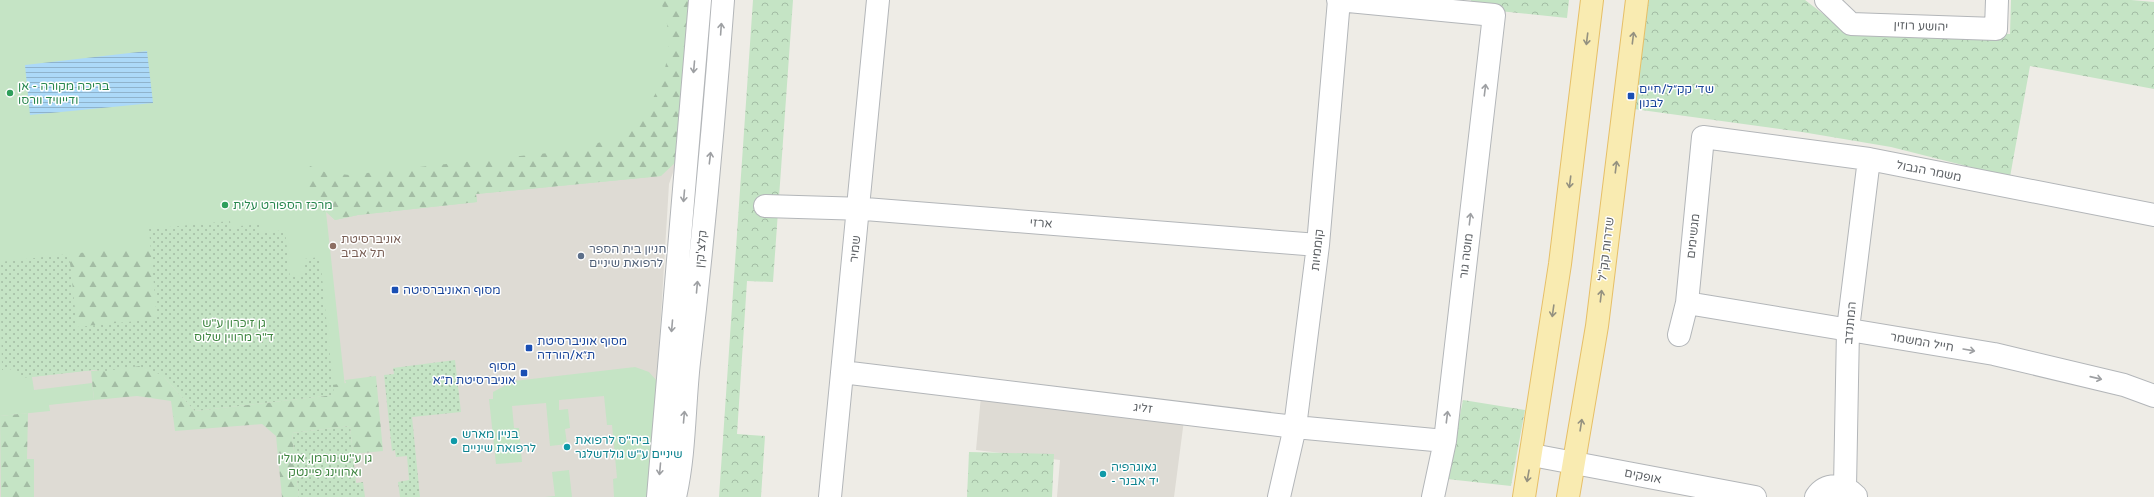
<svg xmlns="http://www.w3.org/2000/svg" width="2154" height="497" font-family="'Varela Round',Heebo,sans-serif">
  <defs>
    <pattern id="forest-firs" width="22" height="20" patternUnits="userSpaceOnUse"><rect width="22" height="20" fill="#c5e4c5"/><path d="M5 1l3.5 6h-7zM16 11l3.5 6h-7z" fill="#a3bca4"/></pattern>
    <pattern id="park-crowns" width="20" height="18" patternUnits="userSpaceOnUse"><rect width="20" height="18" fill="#c5e4c5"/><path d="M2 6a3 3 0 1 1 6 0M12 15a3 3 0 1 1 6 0" fill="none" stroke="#a3bca4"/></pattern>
    <pattern id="garden-dots" width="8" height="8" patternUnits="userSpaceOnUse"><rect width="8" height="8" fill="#c5e4c5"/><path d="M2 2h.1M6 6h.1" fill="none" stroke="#a3bca4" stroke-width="1.8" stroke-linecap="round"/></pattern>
    <pattern id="water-rules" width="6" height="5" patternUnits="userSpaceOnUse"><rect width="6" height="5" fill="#acd9f8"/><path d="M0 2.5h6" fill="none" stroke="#8fb3cc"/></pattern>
  </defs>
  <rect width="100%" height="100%" fill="#eeece6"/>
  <path fill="#dedbd4" d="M0 0 677 161 669 184 657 381 647 497H0Z
    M981 396 1184 420 1174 497H1057L1060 460 976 450Z"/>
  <path fill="#c5e4c5" d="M0 0H689L661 176 476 194 477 202 358 215 335 220 326 212 346 396 93 370 32 377 34 390 92 383 94 400 49 405 50 411 0 416Z
    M635 367 649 372 657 381 647 497H614L613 479 617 478 612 425H607L604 396 559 400V410L568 409 570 428 565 429 567 444 550 446 546 403 512 406 514 428H519L522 462 496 464 489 399H493V392L514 381Z
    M569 470 572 497H545L555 496 552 472Z"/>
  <path fill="url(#forest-firs)" d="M660 0H689L677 161 661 176 476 194 477 202 358 215 335 220 326 211 310 215 305 164 325 172 349 175C402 169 455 163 508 157 541 154 569 152 601 142 606 140 613 139 618 136 661 107 681 49 660 0Z
    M151 246 158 319 76 327 69 254Z
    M139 366 162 375 195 411 333 395 332 385 346 383 345 380 376 376 383 451 353 454 350 426 292 433 299 497H282L276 436 262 424 175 431 171 401 137 396 94 400 91 371H106Z
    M28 413 27 459H34V497H1L0 416Z"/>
  <path fill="url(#park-crowns)" d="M753 0H793L773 282 747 281 737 434 765 436 761 497H719Z
    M1471 0H1569L1567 18 1470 8Z
    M1647 0H1805L1844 30 2010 34 2011 0H2131L2154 2V89L2030 66 2010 177 1891 147 1802 132 1634 109Z
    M1463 400 1525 410 1511 486 1447 479Z
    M969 452 1054 454 1052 497H967Z"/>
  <path fill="url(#garden-dots)" d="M230 221 231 229 240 228V226L260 224 261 233 285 230 290 277 305 275 304 259 320 257 334 395 195 411 162 375 139 366 106 371 93 370 21 378 10 369 2 370 0 262 69 254 77 327 157 319 149 229Z
    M455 360 461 412 412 417 420 497H400L398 482 409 480 407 456 396 457 395 450 392 451 384 375 394 374 393 368Z
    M350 426 356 483 363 482 365 497H299L292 433Z"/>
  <path fill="url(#water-rules)" d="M147 51 153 103 30 115 25 65Z"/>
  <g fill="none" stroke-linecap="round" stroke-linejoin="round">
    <g stroke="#b3b6b9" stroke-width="24">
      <path id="minor" d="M1338 0 1494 15 1445 441 1433 497
        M1826 0 1851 24 1996 29 1997 0
        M765 206 865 209 1318 245
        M1687 303 1994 354 2124 385 2154 396
        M1679 335 1687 303 1703 137 1869 159 2154 215
        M842 372 1295 427 1445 441
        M1532 455 1755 497
        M1845 487 1848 329 1869 159
        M658 497 700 0
        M675 497C685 453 684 407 689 362 703 241 714 121 723 0
        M830 497 878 0
        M1279 497 1295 427 1318 245 1339 0
        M1816 497C1826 482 1845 484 1856 496"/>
    </g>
    <g stroke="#e6bf67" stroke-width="24">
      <path id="major" d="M1524 497 1560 264 1592 0
        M1568 497 1597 326 1637 0"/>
    </g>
    <use href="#minor" stroke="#fff" stroke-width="22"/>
    <use href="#major" stroke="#f9ebb1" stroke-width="22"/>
  </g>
  <defs><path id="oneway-shaft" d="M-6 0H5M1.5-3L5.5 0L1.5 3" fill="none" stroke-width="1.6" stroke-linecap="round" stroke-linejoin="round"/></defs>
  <g stroke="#9ea0a3">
    <use href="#oneway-shaft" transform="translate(721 29) rotate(-86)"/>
    <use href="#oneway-shaft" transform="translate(694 67) rotate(95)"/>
    <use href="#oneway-shaft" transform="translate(1485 90) rotate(-83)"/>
    <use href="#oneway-shaft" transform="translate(710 158) rotate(-83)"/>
    <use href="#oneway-shaft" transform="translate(684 196) rotate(95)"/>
    <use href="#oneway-shaft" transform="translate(1470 219) rotate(-83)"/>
    <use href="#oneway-shaft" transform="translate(697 287) rotate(-85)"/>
    <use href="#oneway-shaft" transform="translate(672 326) rotate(95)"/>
    <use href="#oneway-shaft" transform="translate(1969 350) rotate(10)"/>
    <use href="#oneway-shaft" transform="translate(2096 378) rotate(13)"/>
    <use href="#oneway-shaft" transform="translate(684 417) rotate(-85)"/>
    <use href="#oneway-shaft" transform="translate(1447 417) rotate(-83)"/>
    <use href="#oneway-shaft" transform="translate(660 469) rotate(95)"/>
  </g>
  <g stroke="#949180">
    <use href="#oneway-shaft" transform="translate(1633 38) rotate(-83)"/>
    <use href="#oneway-shaft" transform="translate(1587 39) rotate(97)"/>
    <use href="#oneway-shaft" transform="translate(1616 167) rotate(-83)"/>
    <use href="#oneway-shaft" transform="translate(1570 182) rotate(97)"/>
    <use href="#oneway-shaft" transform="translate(1601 296) rotate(-83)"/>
    <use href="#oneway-shaft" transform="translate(1553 311) rotate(98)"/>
    <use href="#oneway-shaft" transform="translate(1581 425) rotate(-81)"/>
    <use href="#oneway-shaft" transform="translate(1528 476) rotate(100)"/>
  </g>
  <g fill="#2e9e5b" stroke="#fff" stroke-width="1.5">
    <circle cx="10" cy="93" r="4"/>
    <circle cx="225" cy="205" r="4"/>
  </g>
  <g fill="#1a4fb4" stroke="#fff" stroke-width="1.5">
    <rect x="1627" y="92" width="8" height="8" rx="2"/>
    <rect x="391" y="286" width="8" height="8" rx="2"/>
    <rect x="525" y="344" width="8" height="8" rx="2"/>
    <rect x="520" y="369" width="8" height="8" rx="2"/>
  </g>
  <circle fill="#8d6e63" stroke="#fff" stroke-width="1.5" cx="333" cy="246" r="4"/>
  <circle fill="#5c6f8a" stroke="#fff" stroke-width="1.5" cx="581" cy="256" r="4"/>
  <g fill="#0f9aa8" stroke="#fff" stroke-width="1.5">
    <circle cx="454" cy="441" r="4"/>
    <circle cx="567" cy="447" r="4"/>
    <circle cx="1103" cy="474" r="4"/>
  </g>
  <g text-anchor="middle" stroke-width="3" stroke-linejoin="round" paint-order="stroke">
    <g font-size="12" fill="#5d6165" stroke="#fff">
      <text transform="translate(1921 26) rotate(2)" y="4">יהושע רוזין</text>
      <text transform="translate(1929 171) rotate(11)" y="4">משמר הגבול</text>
      <text transform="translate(1041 223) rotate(4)" y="4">ארזי</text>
      <text transform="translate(1693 236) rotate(-84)" y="4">מגשימים</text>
      <text transform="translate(701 249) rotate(-85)" y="4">קלצ'קין</text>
      <text transform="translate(855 249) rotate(-84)" y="4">שמיר</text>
      <text transform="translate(1606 249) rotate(-83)" y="4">שדרות קק"ל</text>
      <text transform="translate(1317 250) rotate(-84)" y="4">קוממיות</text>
      <text transform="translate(1466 256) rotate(-83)" y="4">מוטה גור</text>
      <text transform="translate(1850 323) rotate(-85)" y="4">המתנדב</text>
      <text transform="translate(1922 342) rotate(10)" y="4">חייל המשמר</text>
      <text transform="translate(1143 408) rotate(7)" y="4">זליג</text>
      <text transform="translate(1643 476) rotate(11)" y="4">אופקים</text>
    </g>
    <g font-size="12" fill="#27864d" stroke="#fff" text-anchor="start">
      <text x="18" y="90">בריכה מקורה - אן<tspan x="18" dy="14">ודייוויד וורסו</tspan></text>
      <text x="233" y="209">מרכז הספורט עלית</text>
    </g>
    <g font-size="12" fill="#164399" stroke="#fff" text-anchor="start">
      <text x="1639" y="93">שד׳ קק״ל/חיים<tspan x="1639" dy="14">לבנון</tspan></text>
      <text x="403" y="294">מסוף האוניברסיטה</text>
      <text x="537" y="345">מסוף אוניברסיטת<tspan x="537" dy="14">ת״א/הורדה</tspan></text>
      <text x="516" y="370" text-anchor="end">מסוף<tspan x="516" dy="14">אוניברסיטת ת״א</tspan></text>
    </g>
    <g font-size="12" fill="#785e54" stroke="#fff" text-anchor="start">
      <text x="341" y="243">אוניברסיטת<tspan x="341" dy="14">תל אביב</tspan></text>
    </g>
    <g font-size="12" fill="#4e5e75" stroke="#fff" text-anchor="start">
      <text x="589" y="253">חניון בית הספר<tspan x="589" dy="14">לרפואת שיניים</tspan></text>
    </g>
    <g font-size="12" fill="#3d843f" stroke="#fff">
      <text x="234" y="327">גן זיכרון ע"ש<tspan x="234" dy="14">ד"ר מרווין שלוס</tspan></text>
      <text x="325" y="462">גן ע''ש נורמן, אוולין<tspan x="325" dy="14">וארווינג פיינטק</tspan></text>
    </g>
    <g font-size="12" fill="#0d838f" stroke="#fff" text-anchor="start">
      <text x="462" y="438">בניין מארש<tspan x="462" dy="14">לרפואת שיניים</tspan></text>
      <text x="575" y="444">ביה"ס לרפואת<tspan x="575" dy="14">שיניים ע"ש גולדשלגר</tspan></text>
      <text x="1111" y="471">גאוגרפיה<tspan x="1111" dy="14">- יד אבנר</tspan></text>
    </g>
  </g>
</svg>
